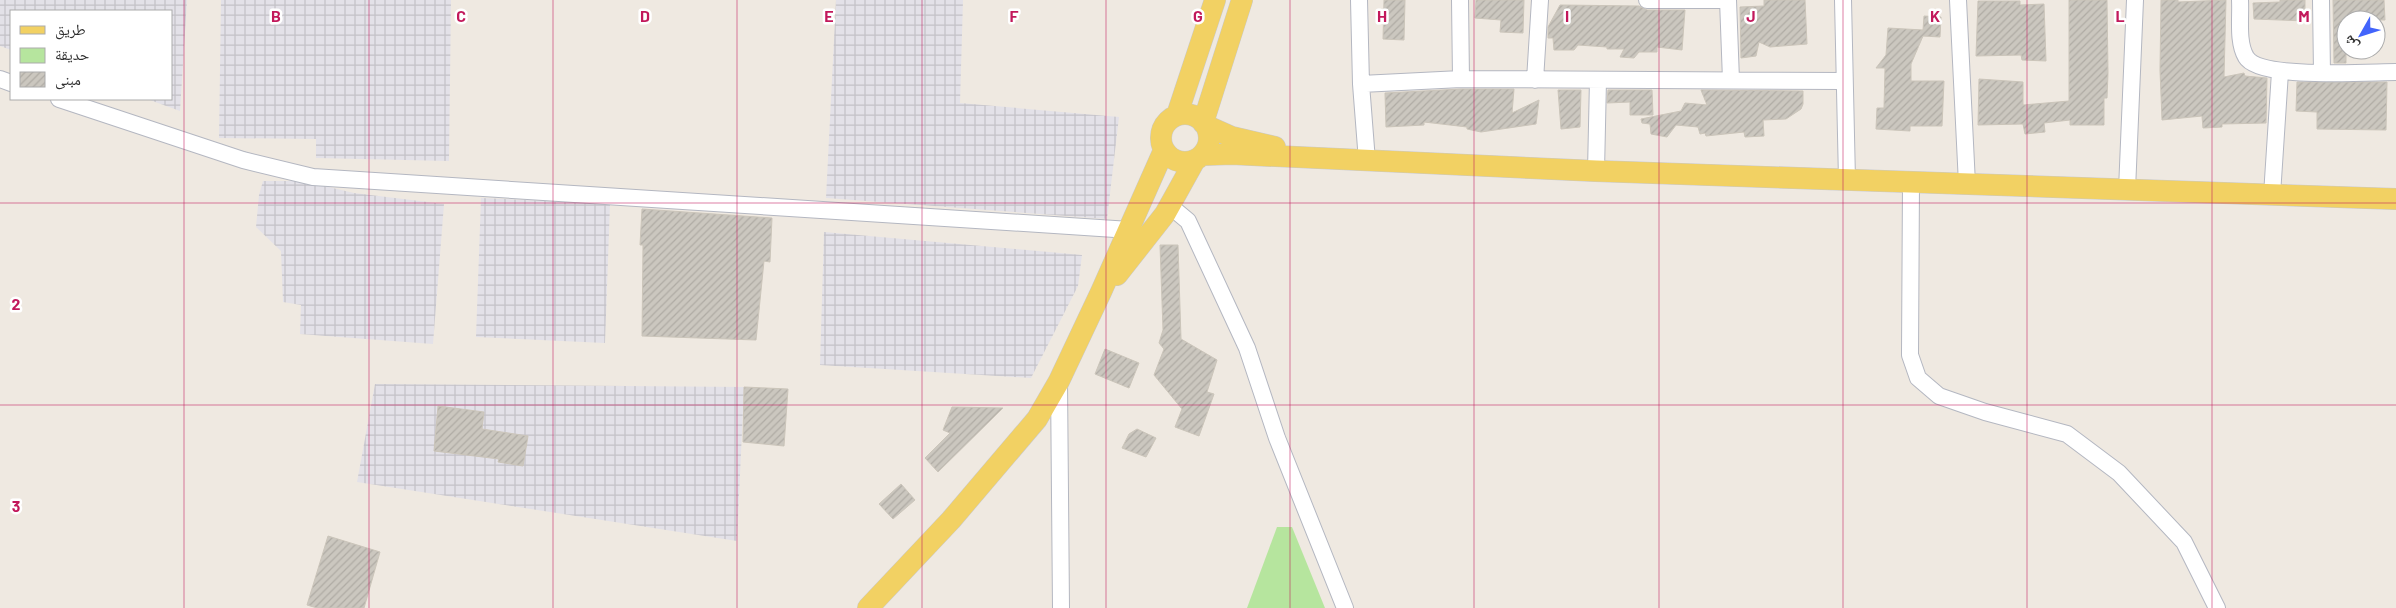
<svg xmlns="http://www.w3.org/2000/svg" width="2396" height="608" font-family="Barlow,'Noto Naskh Arabic',sans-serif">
  <defs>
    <pattern id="industrial-grid" width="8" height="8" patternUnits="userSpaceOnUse" patternTransform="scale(1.25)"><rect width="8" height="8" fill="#e3e1e8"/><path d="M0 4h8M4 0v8" fill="none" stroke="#c3c1c7"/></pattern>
    <pattern id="building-hatch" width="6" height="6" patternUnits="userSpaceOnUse" patternTransform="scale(1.25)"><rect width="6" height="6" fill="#cbc7bf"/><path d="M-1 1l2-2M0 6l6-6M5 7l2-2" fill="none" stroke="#afaba4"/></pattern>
  </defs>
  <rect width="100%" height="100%" fill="#efe9e1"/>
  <path fill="url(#industrial-grid)" d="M0 0H187L180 111 147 99H171V11H11V50L0 46Z
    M221 0H451L449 161 316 158V139L219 138Z
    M836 0H963L960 103 1119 117 1107 219 826 198Z
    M263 181H303L354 193 444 204 433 344 300 334 301 305 283 302 281 251 256 227 259 195Z
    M481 198 610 204 605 343 476 337Z
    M824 232 1082 255 1078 286 1031 378 820 365Z
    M375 384 744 387 737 541 357 482Z"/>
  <path fill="#b6e59e" d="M1277 527H1292L1325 608H1247Z"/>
  <path fill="url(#building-hatch)" stroke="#cbc5ba" d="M1384 0H1405L1404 40 1383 39Z
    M1476 0H1524L1523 33 1500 32 1501 20 1475 18Z
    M1764 0H1805L1807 44 1770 47 1759 42 1756 56 1741 58 1740 7 1764 6Z
    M2069 0H2107L2108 73 2107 98H2104V125H2070V120L2044 123 2045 132 2025 134 2023 124 1978 125 1979 79 2023 82V105L2069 101Z
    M2161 0H2178V2L2226 0 2224 77 2244 73 2245 76 2267 78 2266 123 2222 124V127L2203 128 2202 116 2162 120 2160 70Z
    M2280 0H2305V21L2254 19 2253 3 2280 2Z
    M2333 0H2384L2385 20H2346V63H2334Z
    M1978 1H2020V5L2044 4 2046 61 2022 60 2021 55 1976 56Z
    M1560 5 1639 6 1647 10H1685L1682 50 1657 47V52H1639L1634 58 1620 57 1624 49H1607V47L1578 45 1574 50H1554L1553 38H1548V27Z
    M1924 16 1941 17 1940 37 1923 36 1911 64V81H1944L1942 126H1910V131L1876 129 1877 108H1884L1885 68H1876L1886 55 1888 28 1923 30Z
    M2297 82H2387L2386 130 2317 129V112L2296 111Z
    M1461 89H1514L1512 113 1539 100 1536 124 1481 132 1467 129V127L1424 122V125L1386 127 1385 93Z
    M1558 90H1581L1580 127 1561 129Z
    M1608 90H1652L1653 115H1630V102L1607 103Z
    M1701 90 1803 91V104L1801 109 1786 119 1763 120 1764 136 1745 137 1744 132 1706 136 1705 133 1700 134 1698 127 1676 125 1667 137 1651 134 1650 124 1642 123 1641 119 1681 111 1685 103 1707 105Z
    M642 209 772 218 770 262 764 261 756 340 642 336 643 245H640Z
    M1160 245H1178L1181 339 1217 360 1207 392 1214 394 1199 436 1175 427 1182 409 1154 375 1164 349 1159 343 1163 330Z
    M1105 349 1139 363 1129 388 1095 374Z
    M744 387 788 389 784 446 743 442Z
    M438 406 484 412 482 429 528 436 523 466 498 462 499 459 434 451Z
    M952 407 1003 408 938 472 925 458 950 433 943 430Z
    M1137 429 1156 438 1146 457 1122 448 1129 434Z
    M901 484 915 500 893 519 879 504Z
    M328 536 380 552 364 608H317L307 605Z"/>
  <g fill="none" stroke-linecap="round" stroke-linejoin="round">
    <g stroke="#b4b7c1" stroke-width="18">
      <path id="minor" d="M1359 0 1361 84 1367 161
        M1460 0 1461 79
        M1647 0H1728
        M1728 0 1731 80
        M1843 0 1847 180
        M1958 0 1967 184
        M2240 0C2241 17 2237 42 2246 57 2259 80 2369 72 2396 72
        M2321 0 2322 73
        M0 79 11 83
        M1535 80 1540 0
        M1361 84 1461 79 1844 81
        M59 99 243 160 313 177 1130 230
        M1596 171 1598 80
        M1911 182 1910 355 1918 378 1939 396 1985 412 2067 434 2119 473 2184 542 2217 608
        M2127 190 2135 0
        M2272 195 2280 72
        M1170 206 1188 221 1247 348 1277 438 1345 608
        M1059 381 1061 608"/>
    </g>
    <g stroke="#c9c9c9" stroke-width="22">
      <path id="major" d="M1161 138a24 24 0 1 1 48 0a24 24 0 1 1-48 0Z
        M1177 115 1215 0
        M1203 123 1242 0
        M1205 125 1232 137 1275 147
        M1202 155 1232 154 1596 171 2396 199
        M1117 275 1165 214 1195 160
        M868 608 951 520 1037 419 1059 381 1101 292 1164 150"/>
    </g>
    <use href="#minor" stroke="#fff" stroke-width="16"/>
    <use href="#major" stroke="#f2d163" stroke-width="21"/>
  </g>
  <path fill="none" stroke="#c2185b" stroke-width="1" stroke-opacity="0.55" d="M184 0V608M369 0V608M553 0V608M737 0V608M922 0V608M1106 0V608M1290 0V608M1474 0V608M1659 0V608M1843 0V608M2027 0V608M2212 0V608M0 203H2396M0 405H2396"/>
  <g font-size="16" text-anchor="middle" font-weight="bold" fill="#c2185b" stroke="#fff" stroke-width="5" stroke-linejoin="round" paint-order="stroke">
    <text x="276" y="22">B</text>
    <text x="461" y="22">C</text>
    <text x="645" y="22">D</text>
    <text x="829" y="22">E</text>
    <text x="1014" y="22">F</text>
    <text x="1198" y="22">G</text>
    <text x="1382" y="22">H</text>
    <text x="1567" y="22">I</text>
    <text x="1751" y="22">J</text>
    <text x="1935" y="22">K</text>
    <text x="2120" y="22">L</text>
    <text x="2304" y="22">M</text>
    <text x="16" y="310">2</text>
    <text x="16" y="512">3</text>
  </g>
  <rect x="10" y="10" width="162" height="90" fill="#ffffff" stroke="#ababab"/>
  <rect x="20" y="26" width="25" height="8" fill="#f2d163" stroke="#ababab"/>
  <text x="55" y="35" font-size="15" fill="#2e2e2e">طريق</text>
  <rect x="20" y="48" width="25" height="15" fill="#b6e59e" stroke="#ababab"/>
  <text x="55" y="60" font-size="15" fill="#2e2e2e">حديقة</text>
  <rect x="20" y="72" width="25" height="15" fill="url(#building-hatch)" stroke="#ababab"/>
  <text x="55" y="85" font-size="15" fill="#2e2e2e">مبنى</text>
  <g transform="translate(2361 35) rotate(231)"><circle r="24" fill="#ffffff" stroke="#ababab"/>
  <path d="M0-4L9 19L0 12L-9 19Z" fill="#4264fb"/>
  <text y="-8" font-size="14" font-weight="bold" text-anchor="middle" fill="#2e2e2e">ش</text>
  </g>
</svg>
